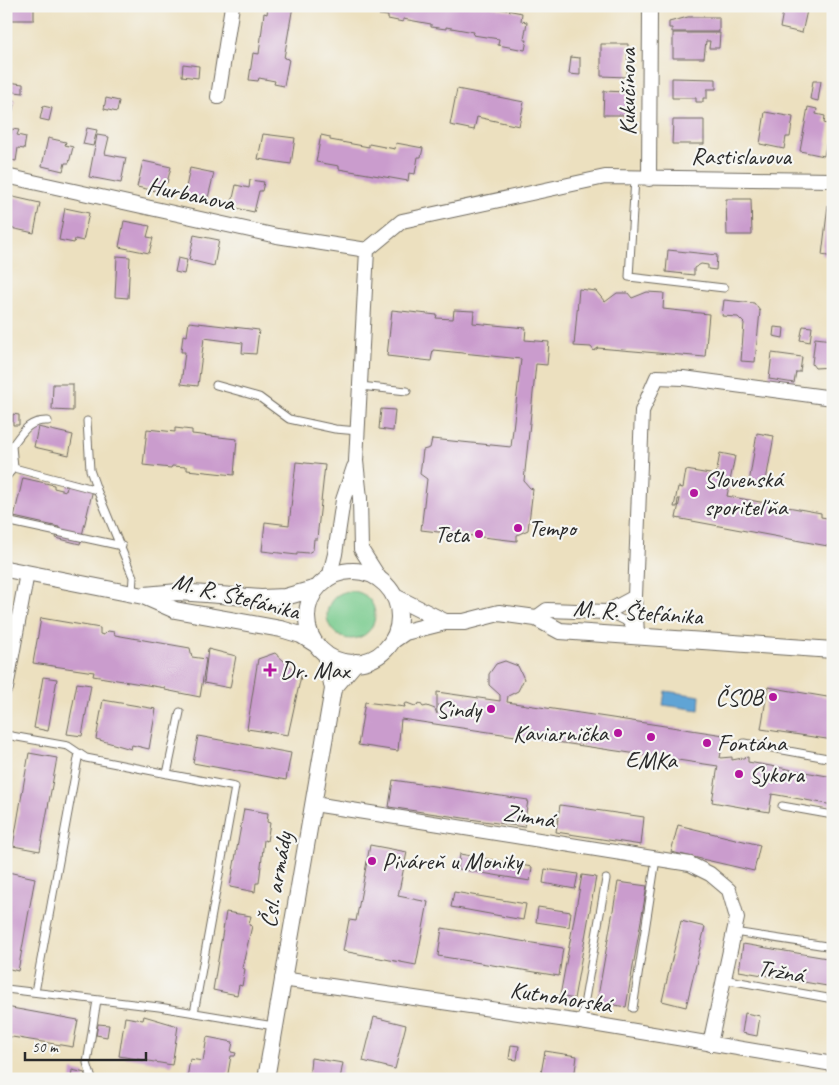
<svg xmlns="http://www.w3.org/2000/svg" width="839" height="1085" font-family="Caveat,sans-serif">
  <rect width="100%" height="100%" fill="#f6f6f2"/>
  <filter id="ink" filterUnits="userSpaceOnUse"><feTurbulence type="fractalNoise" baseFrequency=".02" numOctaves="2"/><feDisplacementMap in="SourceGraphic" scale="10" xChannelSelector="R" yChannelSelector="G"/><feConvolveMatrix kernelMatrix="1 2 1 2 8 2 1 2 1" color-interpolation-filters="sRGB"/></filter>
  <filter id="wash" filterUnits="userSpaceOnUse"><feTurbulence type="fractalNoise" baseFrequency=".0096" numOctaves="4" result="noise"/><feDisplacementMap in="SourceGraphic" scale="20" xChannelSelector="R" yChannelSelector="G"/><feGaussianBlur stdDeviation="1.12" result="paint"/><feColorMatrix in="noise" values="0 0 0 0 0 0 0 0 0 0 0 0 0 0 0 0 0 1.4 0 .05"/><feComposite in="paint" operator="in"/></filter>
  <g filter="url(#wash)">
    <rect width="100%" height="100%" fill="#ece0bf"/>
    <path fill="#77ca8c" stroke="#517a5c" d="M327 615a24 24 0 1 1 48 0a24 24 0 1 1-48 0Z"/>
    <path fill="#61a4d5" stroke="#466880" d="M665 691 700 696 699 710 663 705Z"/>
    <g id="blocks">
      <path fill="#ca9ccd" d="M10 6H34V20H7V10H10Z
        M268 6H293L284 58 289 59 284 86 274 84 275 81 259 78 258 81 249 80 253 53 259 54 264 13 267 14Z
        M372 6H486L522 13 521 21 527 22 524 40H527L525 50 498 45 499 39 473 35 474 32 446 27V29L431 27V24L403 19V22L388 19V16L379 15 380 11 371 10Z
        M784 6H808L802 33 780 28Z
        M688 17H719V32H672V28H669V22Z
        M673 33H720L719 48H709L710 41H706L704 58H673Z
        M601 44H628L627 77 601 76Z
        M571 57 580 58V75L569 74Z
        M183 64 199 66 198 78 182 76Z
        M672 78 716 79V89H707V98H703V102H696V98H672Z
        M813 81H821L818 101 810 99Z
        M8 82 23 84V93L7 91Z
        M457 89 524 102 519 126 477 117 474 130 450 125Z
        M604 91 627 92V115H603Z
        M7 98 15 100 12 114 6 112Z
        M106 98 119 101 117 112 104 109Z
        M43 106 52 108 49 121 40 119Z
        M808 107 817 109 816 114 825 116 824 123 830 125 824 156 800 151Z
        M765 112 793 117 790 137H786L784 149 760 144Z
        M673 120H704V144H672Z
        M87 128 97 130 93 146 83 144Z
        M12 129 19 130 17 135 26 137 24 149 18 148 16 161 6 159V133L11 134Z
        M263 134 295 138 291 164 258 159Z
        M97 135 109 137 105 154 126 158 121 183 89 177Z
        M321 135 330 137V140L369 147V144L395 149 396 143 423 148 421 157H418L415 174 409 173 408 181 339 169V166L316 162Z
        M48 138 66 142 65 145 73 147 69 163H65L63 171 42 166Z
        M143 161 171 167 167 183 163 181 161 192 137 187Z
        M190 168 214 173 207 202 184 197Z
        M250 180 264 182 262 191H259L254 212 231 207 236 185 249 188Z
        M9 196 40 203 34 233 6 227Z
        M726 199H751L752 235H727Z
        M828 205 833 206V257L822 255Z
        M65 208 89 213 83 241 75 239 74 243 59 240Z
        M124 221 150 226 147 237 153 238 149 253 119 247Z
        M194 235 219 240 214 266 189 260Z
        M668 250 717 255 716 270 708 269V265L701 264 694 268V275L666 272Z
        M6 253 11 254 7 272 6 271Z
        M117 256 130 257 128 298 115 297Z
        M178 258 187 260 184 274 175 272Z
        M579 289 596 291 605 302 617 293H628L632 298 647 292 664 293 663 309 709 314 705 357 598 348 594 351 591 347 574 346Z
        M724 300 754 303 760 311 755 362 741 361 744 323 738 317 722 316Z
        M392 310 437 315 436 318 453 319 454 310 474 311 473 323 526 328 525 340 549 342 547 365 536 364 524 481 530 488 533 489 528 530 517 535V541L421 530 427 479 420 474 423 450 430 448 432 439 511 447 521 359 433 350 431 361 387 356Z
        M189 322 259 330 256 354 242 353 243 343 204 338 198 386 181 384 185 352H181L183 335 187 336Z
        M803 326 812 327 810 342 800 340Z
        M774 327 784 328 783 338 773 336Z
        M815 338 833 340V367L815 368 812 364Z
        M772 353 802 357 800 372H796L794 383 769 379Z
        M53 384H73V411L52 410Z
        M381 409 395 410 393 431 379 429Z
        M13 414 19 415V425H13Z
        M38 427 73 435 69 455 34 447Z
        M175 428 192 430V434L237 439 234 475 187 470V467L172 466 171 468 143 465 147 429 175 432Z
        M757 433 774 436 765 486 749 483Z
        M720 453 735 456 727 496 821 513V517L833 519V547L676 518 680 499H678L677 507H674L678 487 683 488 686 470 716 475Z
        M296 462 325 465 317 539H314L313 550 308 553 297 552V555L262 551 265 522 289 525Z
        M23 478 54 485V488L66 491 69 479 94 485 80 544 56 538 59 527 14 517Z
        M41 618 100 628V634L104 635 108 631 114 632 115 635 190 648 192 657 206 659 200 697 165 690V688L93 676 94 672 33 663Z
        M208 649 236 656 230 688 204 683Z
        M275 653 301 676 288 735 247 729 258 659Z
        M505 661 518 666 524 679 518 691 508 696 507 702 724 735 720 758 732 757V760L748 757V762L833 777V805L772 794 769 812 712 802 718 766 401 719 398 751 358 745 365 702 405 707 404 704 407 703 415 706 420 703 423 707 427 706 435 709 437 714V692L500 701V695L489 685V674L496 664Z
        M43 677 57 679 48 731 34 728Z
        M77 683 91 685 82 736 67 734Z
        M768 687 833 698V740L761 729Z
        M103 700 156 709 149 749 132 745 131 749 96 739Z
        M198 736 291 753 286 780 193 763Z
        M29 753 57 758 40 851 13 846Z
        M393 780 528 800 524 827 389 807Z
        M560 805 644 817 641 845 556 832Z
        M244 809 268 813 267 822 270 823 267 841 264 840 259 883H256L255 892 230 887Z
        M678 825 760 845 754 871 671 852Z
        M370 845 407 852 398 896 428 902 416 965 343 951 349 920 356 921Z
        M460 854 532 867 530 881 458 869Z
        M545 869 578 874 575 889 543 883Z
        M8 872 35 878 18 971 6 968Z
        M582 875 596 877 574 999 560 996Z
        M618 882 647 886 626 1007 597 1002Z
        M454 892 526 904 523 920 451 907Z
        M538 907 571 912 569 927 536 922Z
        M226 912 251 916 249 925 252 926 242 968 245 969 242 986 239 985 237 995 213 990Z
        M681 921 705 927 686 1007 662 1001Z
        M442 928 563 948 559 976 438 956Z
        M743 944 833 959V987L739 971Z
        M6 1007 78 1020 73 1047 6 1036Z
        M745 1013 760 1016 757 1036 742 1033Z
        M144 1016 178 1026 172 1065 119 1056 125 1017 143 1020Z
        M374 1017 406 1025 395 1069 363 1061Z
        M98 1024 109 1025 107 1037 96 1035Z
        M207 1037 233 1042 231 1052 236 1053 235 1056H231L227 1079H187L190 1059 203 1061Z
        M511 1045 519 1046 517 1060 509 1059Z
        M545 1051 577 1056 574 1079H540Z
        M311 1058 343 1063 340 1079H309Z
        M72 1070 85 1073 84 1079H71Z"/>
    </g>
  </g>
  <g filter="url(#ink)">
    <use href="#blocks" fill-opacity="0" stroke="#6f6a5f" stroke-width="1"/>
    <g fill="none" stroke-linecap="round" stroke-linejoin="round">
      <g stroke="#6f6a5f" stroke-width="9">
        <path id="service" d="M635 178 629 277 724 288
          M216 385 259 397 289 419 335 429 358 431
          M360 386 407 391
          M87 421 90 470 97 490
          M14 468 12 446C23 431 29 420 48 421
          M6 477 14 468 97 490 133 577 132 593
          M6 521 122 546
          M607 612 625 621 635 633
          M6 735 68 746 86 758 235 787 194 1013
          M744 743 833 759
          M167 774 180 712
          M782 806 833 815
          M734 932 833 947
          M723 979 833 999
          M6 989 159 1007 274 1026
          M35 992 79 753
          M633 1008 656 859
          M581 1022 606 879
          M92 1079 87 1063 97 1000"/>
      </g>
      <g stroke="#6f6a5f" stroke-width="16">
        <path id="minor" d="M218 97 232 6
          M6 176 277 236 367 250
          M649 179 650 6
          M329 578 335 554 343 500 354 467
          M380 579 361 549 360 498 356 461 367 250 402 221 605 177 833 180
          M536 618 547 610 607 612 635 597
          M637 635 635 597 642 411 657 377 683 378 833 398
          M6 688 27 573
          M314 804 690 864 710 874 729 890 737 918 710 1044
          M282 979 581 1022 833 1064"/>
      </g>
      <g stroke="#6f6a5f" stroke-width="18">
        <path id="tertiary" d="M6 569 143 596 175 610 281 629 301 635 317 645
          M307 617a46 46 0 1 1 92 0a46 46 0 1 1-92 0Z
          M145 595 178 592 261 598 285 597 317 588
          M395 597 445 622
          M392 641 405 632 445 622H464L499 613 536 618 560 631 833 650
          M333 689 356 662
          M266 1079 333 689 326 654"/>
      </g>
      <use href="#service" stroke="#fff" stroke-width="7"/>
      <use href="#minor" stroke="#fff" stroke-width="14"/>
      <use href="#tertiary" stroke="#fff" stroke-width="16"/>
    </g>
  </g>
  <g fill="#b5179e" stroke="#f6f6f2" stroke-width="2">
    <circle cx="694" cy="493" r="5"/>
    <circle cx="518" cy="528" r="5"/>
    <circle cx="479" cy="534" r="5"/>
    <path d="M267.5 662.5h5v5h5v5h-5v5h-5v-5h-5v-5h5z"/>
    <circle cx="773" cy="697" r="5"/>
    <circle cx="491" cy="709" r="5"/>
    <circle cx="618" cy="733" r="5"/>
    <circle cx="651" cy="737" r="5"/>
    <circle cx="707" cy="743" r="5"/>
    <circle cx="739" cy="774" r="5"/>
    <circle cx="372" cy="861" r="5"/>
  </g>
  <g text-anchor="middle" stroke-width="4.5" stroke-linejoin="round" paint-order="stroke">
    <g font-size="24" fill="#2b2b2b" stroke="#f6f6f2">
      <text transform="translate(627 92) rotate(-90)" y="8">Kukučínova</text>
      <text x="741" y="164">Rastislavova</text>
      <text transform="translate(191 194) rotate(12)" y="8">Hurbanova</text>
      <text transform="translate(236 596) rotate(14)" y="8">M. R. Štefánika</text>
      <text transform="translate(638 612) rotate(4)" y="8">M. R. Štefánika</text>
      <text transform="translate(529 816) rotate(9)" y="8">Zimná</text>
      <text transform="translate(276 880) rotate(-80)" y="8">Čsl. armády</text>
      <text transform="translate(781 971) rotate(10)" y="8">Tržná</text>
      <text transform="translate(561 997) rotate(9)" y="8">Kutnohorská</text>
    </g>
    <g font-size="24" fill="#2b2b2b" stroke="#f6f6f2" text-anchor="start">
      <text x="704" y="487">Slovenská<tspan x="704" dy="28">sporiteľňa</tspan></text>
      <text x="528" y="536">Tempo</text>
      <text x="469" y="542" text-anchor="end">Teta</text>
      <text x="280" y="678">Dr. Max</text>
      <text x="763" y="705" text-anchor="end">ČSOB</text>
      <text x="481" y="717" text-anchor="end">Sindy</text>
      <text x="608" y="741" text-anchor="end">Kaviarnička</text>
      <text x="717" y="751">Fontána</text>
      <text x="651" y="768" text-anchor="middle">EMKa</text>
      <text x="749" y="782">Sykora</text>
      <text x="382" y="869">Piváreň u Moniky</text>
    </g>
  </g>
  <rect width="839" height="1085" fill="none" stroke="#f6f6f2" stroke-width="25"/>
  <path d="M25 1052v8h121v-8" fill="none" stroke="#2b2b2b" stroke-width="2.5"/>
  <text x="32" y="1052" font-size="15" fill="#2b2b2b" stroke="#f6f6f2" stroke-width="4" paint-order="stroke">50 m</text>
</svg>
